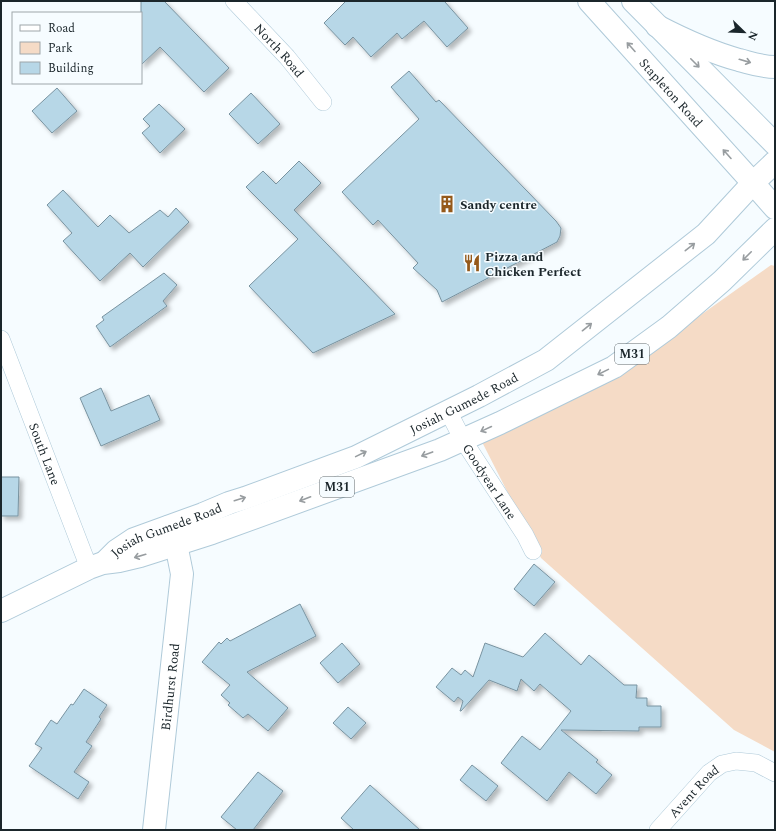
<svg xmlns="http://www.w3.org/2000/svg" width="776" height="831" font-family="Spectral,serif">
  <defs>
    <filter id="shadow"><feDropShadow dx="3.5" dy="3.5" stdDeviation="2" flood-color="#0004"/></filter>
  </defs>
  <rect width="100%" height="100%" fill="#f6fcff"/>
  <path fill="#f5dbc6" d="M771 265 775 266V752L734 730 541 558 480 438 622 371Z"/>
  <path fill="#b7d7e7" stroke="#7993a0" filter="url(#shadow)" d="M141 1H164L229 68 204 92 160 47 141 65Z
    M346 1H446L445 2 468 28 447 47 424 21 402 39 397 33 371 57 353 37 345 45 324 23Z
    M409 71 436 102 439 100 556 221 561 228 560 236 557 242 442 302 437 290 413 268 418 263 378 220 373 225 342 192 419 119 391 87Z
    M57 88 77 111 52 133 32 111Z
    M251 93 280 124 258 144 229 114Z
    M159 104 185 129 160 153 142 133 150 126 143 119Z
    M299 161 321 183 294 210 395 314 313 353 249 286 298 239 246 187 263 171 276 184Z
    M63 190 98 227 110 215 129 233 160 210 168 217 176 208 189 222 143 267 130 253 100 281 63 241 72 233 47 205Z
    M164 273 177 285 163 301 167 306 110 347 96 326 104 320 102 317Z
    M101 388 111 411 149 395 160 420 101 446 80 398Z
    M1 477H19L18 516H1Z
    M534 564 555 582 534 606 514 589Z
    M300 604 316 636 247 672 288 708 268 731 248 714 243 718 228 705 230 703 221 695 230 685 202 662 219 642 221 644 227 638 230 641Z
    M545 633 581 665 589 655 624 685H637L636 698H647V706H661V727H639V731L561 730 598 760 596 762 612 775 596 794 569 772 547 801 501 763 522 736 540 750 571 711 540 684 534 691 521 679 517 691 489 680 461 711H460L463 701 458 697 454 702 436 687 452 668 461 675 465 670 473 677 485 643 523 657Z
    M342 643 360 664 338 683 320 663Z
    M84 689 107 705 99 717 101 719 86 742 92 746 74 772 89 782 78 799 29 766 42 748 35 744 51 720 57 724 71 704 73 705Z
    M348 707 366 723 351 739 333 723Z
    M472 765 498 786 486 801 460 780Z
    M258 772 283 791 253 830H237L221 817Z
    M370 785 420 830H354L341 818Z"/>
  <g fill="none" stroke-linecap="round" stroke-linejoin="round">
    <g stroke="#afcad9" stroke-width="18">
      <g id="minor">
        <path id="s1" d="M234 1 287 57 323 102"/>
        <path id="s2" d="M1 339 89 568"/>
        <path id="s3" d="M448 411 463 440 525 535 533 551"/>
        <path id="s4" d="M658 830 709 773 722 764 736 761 756 763 775 773"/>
      </g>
    </g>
    <g stroke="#afcad9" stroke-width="24">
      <g id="tertiary">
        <path id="s5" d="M154 830 182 574 176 544 168 527"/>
      </g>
    </g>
    <g stroke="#afcad9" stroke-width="24">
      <g id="secondary">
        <path id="s6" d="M589 1 753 183"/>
        <path d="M633 1 775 144"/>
      </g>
    </g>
    <g stroke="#afcad9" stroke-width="24">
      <g id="primary">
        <path d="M657 26C684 40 710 52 739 60 751 63 762 67 775 67"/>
        <path d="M753 183 775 208"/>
        <path id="s7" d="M106 561 116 551 134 539 203 514 229 503 245 498 356 457 479 396 546 360 706 234 753 183 775 162"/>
        <path d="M1 611 89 568 103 563 119 561 140 556 212 533 440 450 500 423 614 367 669 327 722 281 775 229"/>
      </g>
    </g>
    <use href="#minor" stroke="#fff" stroke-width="17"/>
    <use href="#tertiary" stroke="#fff" stroke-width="22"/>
    <use href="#secondary" stroke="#fff" stroke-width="22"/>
    <use href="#primary" stroke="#fff" stroke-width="22"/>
  </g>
  <defs><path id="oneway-shaft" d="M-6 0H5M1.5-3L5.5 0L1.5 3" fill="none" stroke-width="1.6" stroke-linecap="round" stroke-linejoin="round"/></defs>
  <g stroke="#989da0">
    <use href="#oneway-shaft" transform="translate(631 47) rotate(-132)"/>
    <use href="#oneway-shaft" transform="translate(745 61) rotate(16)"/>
    <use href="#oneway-shaft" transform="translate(695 63) rotate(45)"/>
    <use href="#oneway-shaft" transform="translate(727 154) rotate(-132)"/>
    <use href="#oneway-shaft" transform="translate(690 247) rotate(-38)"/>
    <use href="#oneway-shaft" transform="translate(747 256) rotate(135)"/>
    <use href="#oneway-shaft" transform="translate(587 327) rotate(-39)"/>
    <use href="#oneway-shaft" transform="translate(603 372) rotate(154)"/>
    <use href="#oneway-shaft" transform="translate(486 429) rotate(155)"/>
    <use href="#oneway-shaft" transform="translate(361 454) rotate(-26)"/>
    <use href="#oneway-shaft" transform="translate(427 454) rotate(160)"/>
    <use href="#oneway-shaft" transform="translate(240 499) rotate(-17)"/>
    <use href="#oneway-shaft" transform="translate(305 499) rotate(159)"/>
    <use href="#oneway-shaft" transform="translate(140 556) rotate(164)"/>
  </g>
  <defs>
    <g id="building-bare" transform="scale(1.38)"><path d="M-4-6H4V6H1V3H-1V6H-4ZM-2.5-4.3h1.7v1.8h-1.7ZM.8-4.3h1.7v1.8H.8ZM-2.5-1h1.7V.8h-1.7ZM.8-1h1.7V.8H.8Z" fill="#95591a" stroke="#f6fcff" stroke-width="2.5" paint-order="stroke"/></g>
    <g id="restaurant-bare" transform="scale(1.38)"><path d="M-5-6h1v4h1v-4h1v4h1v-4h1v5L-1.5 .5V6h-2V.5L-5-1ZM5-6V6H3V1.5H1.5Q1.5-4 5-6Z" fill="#95591a" stroke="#f6fcff" stroke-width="2.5" paint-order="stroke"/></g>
  </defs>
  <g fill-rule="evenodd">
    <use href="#building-bare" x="447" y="204"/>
    <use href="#restaurant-bare" x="472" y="263"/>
  </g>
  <g text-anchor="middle" stroke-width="3" stroke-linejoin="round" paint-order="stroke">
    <g fill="#f6fcff" stroke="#5d666b" stroke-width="1">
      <rect x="615" y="344" width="34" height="20" rx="3"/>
      <rect x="320" y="477" width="34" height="20" rx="3"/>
    </g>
    <g font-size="12" font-weight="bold" fill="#1b262b">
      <text x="632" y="358">M31</text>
      <text x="337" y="491">M31</text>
    </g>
    <g font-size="13" fill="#1b262b" stroke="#f6fcff">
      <text dy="5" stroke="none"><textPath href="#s1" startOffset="67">North Road</textPath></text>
      <text dy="5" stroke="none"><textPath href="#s6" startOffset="123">Stapleton Road</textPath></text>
      <text dy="5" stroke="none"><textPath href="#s7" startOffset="393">Josiah Gumede Road</textPath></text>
      <text dy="5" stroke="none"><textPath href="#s2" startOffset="123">South Lane</textPath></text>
      <text dy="5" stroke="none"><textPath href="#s3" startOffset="82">Goodyear Lane</textPath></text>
      <text dy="5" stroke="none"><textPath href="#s7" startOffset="69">Josiah Gumede Road</textPath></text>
      <text dy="5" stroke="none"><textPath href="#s5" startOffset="144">Birdhurst Road</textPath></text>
      <text dy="5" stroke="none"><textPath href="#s4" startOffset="53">Avent Road</textPath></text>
    </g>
    <g font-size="13" font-weight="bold" fill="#1b262b" stroke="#f6fcff" text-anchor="start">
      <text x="460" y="209">Sandy centre</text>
      <text x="485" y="261">Pizza and<tspan x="485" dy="15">Chicken Perfect</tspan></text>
    </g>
  </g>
  <rect width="776" height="831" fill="none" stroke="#1b262b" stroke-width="4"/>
  <rect x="12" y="12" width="130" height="72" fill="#f6fcff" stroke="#9ea6aa"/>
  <rect x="20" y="25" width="20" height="6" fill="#ffffff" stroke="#9ea6aa"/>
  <text x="48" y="32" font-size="12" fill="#1b262b">Road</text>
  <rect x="20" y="42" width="20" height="12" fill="#f5dbc6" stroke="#9ea6aa"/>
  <text x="48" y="52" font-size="12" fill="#1b262b">Park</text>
  <rect x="20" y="62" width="20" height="12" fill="#b7d7e7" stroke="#9ea6aa"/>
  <text x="48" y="72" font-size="12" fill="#1b262b">Building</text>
  <g transform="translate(744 32) rotate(113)" stroke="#f6fcff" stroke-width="3" paint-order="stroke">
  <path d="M0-3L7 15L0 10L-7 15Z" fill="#1b262b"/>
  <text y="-6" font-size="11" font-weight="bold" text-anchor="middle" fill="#1b262b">N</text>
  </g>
</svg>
